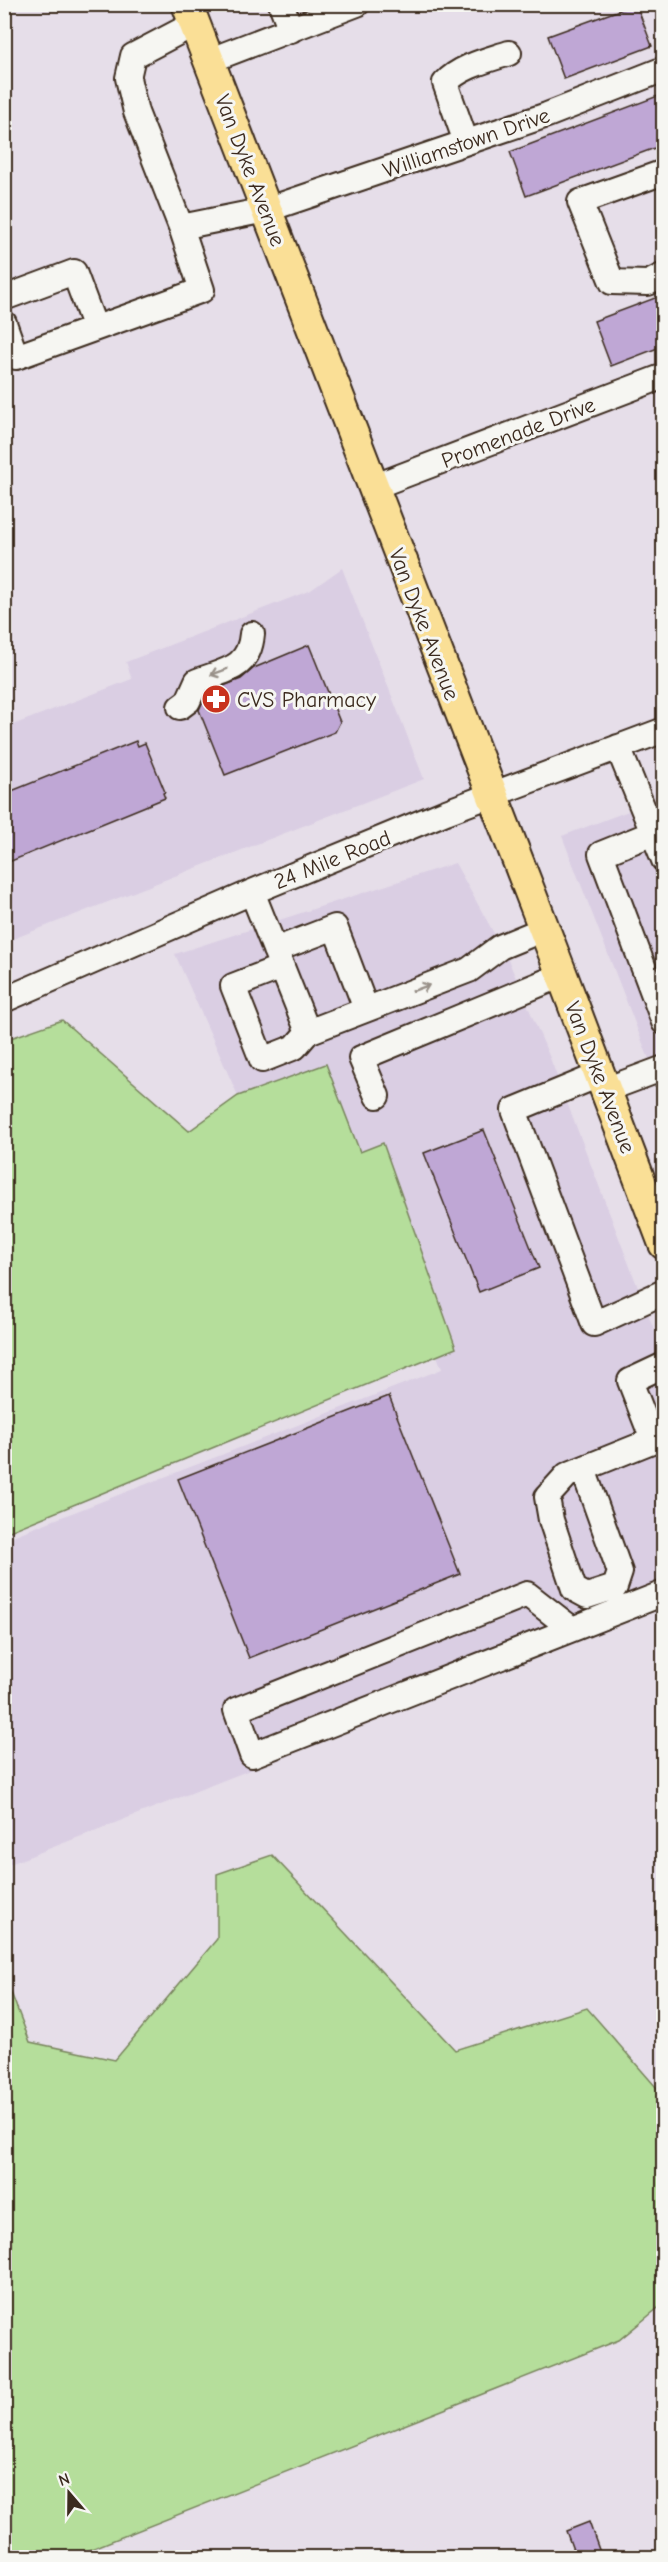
<svg xmlns="http://www.w3.org/2000/svg" width="668" height="2562" font-family="'Comic Neue',sans-serif">
  <rect width="100%" height="100%" fill="#e6dee9"/>
  <filter id="ink" filterUnits="userSpaceOnUse"><feTurbulence type="fractalNoise" baseFrequency=".0167" numOctaves="2"/><feDisplacementMap in="SourceGraphic" scale="12" xChannelSelector="R" yChannelSelector="G"/><feConvolveMatrix kernelMatrix="1 2 1 2 8 2 1 2 1" color-interpolation-filters="sRGB"/></filter>
  <g filter="url(#ink)">
    <path fill="#dacee3" d="M342 568 424 779 5 942V728L132 679 126 662 311 590Z
      M663 798V1095L562 836Z
      M455 863 506 955 550 1058 663 1353V1608L5 1866V1539L442 1369 326 1064 238 1096 175 954Z"/>
    <path fill="#b5de9b" stroke="#78845c" stroke-width="1.5" d="M62 1020 189 1131 238 1096 326 1064 360 1152 383 1143 456 1348 5 1533V1040Z
      M272 1855 455 2050 587 2008 663 2095V2304L619 2340 71 2557H5V1977L30 2042 115 2060 217 1939V1874Z"/>
    <path fill="#bfa7d5" stroke="#3b2a1e" stroke-width="1.5" d="M636 4 652 46 564 79 548 36Z
      M663 94V145L526 196 510 152Z
      M663 295V346L611 366 594 321Z
      M309 645 340 722 335 732 225 775 199 710 207 692 241 679 254 668Z
      M136 741 138 746 145 743 165 792 163 793 165 798 4 864V794Z
      M484 1130 539 1268 479 1292 424 1153Z
      M389 1396 460 1574 249 1658 178 1479Z
      M589 2522 602 2558H576L566 2531Z"/>
    <g fill="none" stroke-linecap="round" stroke-linejoin="round">
      <g stroke="#3b2a1e" stroke-width="28">
        <path id="minor" d="M281 4 291 30
          M208 61 357 4
          M466 142 445 83C461 66 488 60 509 53
          M664 172 580 202 612 282 648 283 664 275
          M181 227 266 210 547 115 664 69
          M4 298 74 272 95 328
          M4 323 16 357 202 290 181 227 136 112 128 78 133 56 194 24
          M373 487 664 376
          M180 707 188 701 197 681C226 670 249 669 252 634
          M618 747 664 860
          M653 833 601 854 664 1022
          M252 892 308 1032 469 970 500 947 544 929
          M275 950 335 927 366 1009
          M282 967 233 986 262 1060 295 1047 308 1032
          M4 1000 252 892 446 812 664 730
          M599 1075 514 1110 594 1324 664 1292
          M605 1090 664 1068
          M377 1096 361 1058 562 975
          M653 1440 630 1381 664 1365
          M583 1469 620 1572 615 1587 587 1596 574 1589 551 1520 547 1497 567 1475 664 1436
          M572 1629 527 1594 236 1710 252 1755 664 1593"/>
      </g>
      <g stroke="#3b2a1e" stroke-width="34">
        <path id="major" d="M187 4 562 975 664 1244"/>
      </g>
      <use href="#minor" stroke="#f6f6f2" stroke-width="24"/>
      <use href="#major" stroke="#fadf96" stroke-width="30"/>
    </g>
    <defs><path id="oneway-shaft" d="M-6 0H5M1.5-3L5.5 0L1.5 3" fill="none" stroke-width="1.6" stroke-linecap="round" stroke-linejoin="round" transform="scale(1.5)"/></defs>
    <g stroke="#989088">
      <use href="#oneway-shaft" transform="translate(219 672) rotate(159)"/>
      <use href="#oneway-shaft" transform="translate(421 988) rotate(-21)"/>
    </g>
  </g>
  <defs>
    <g id="pharmacy-disc" transform="scale(1.5)"><circle r="9.5" fill="#c8321e" stroke="#f6f6f2"/><path d="M-2-6h4v4h4v4h-4v4h-4v-4h-4v-4h4Z" fill="#fff"/></g>
  </defs>
  <g fill-rule="evenodd">
    <use href="#pharmacy-disc" x="216" y="699"/>
  </g>
  <g text-anchor="middle" stroke-width="6" stroke-linejoin="round" paint-order="stroke">
    <g font-size="22" fill="#3b2a1e" stroke="#f6f6f2">
      <text transform="translate(466 142) rotate(-19)" y="8">Williamstown Drive</text>
      <text transform="translate(251 170) rotate(69)" y="8">Van Dyke Avenue</text>
      <text transform="translate(518 432) rotate(-21)" y="8">Promenade Drive</text>
      <text transform="translate(425 624) rotate(69)" y="8">Van Dyke Avenue</text>
      <text transform="translate(332 859) rotate(-22)" y="8">24 Mile Road</text>
      <text transform="translate(601 1077) rotate(69)" y="8">Van Dyke Avenue</text>
    </g>
    <g font-size="22" fill="#3b2a1e" stroke="#f6f6f2" text-anchor="start">
      <text x="237" y="707">CVS Pharmacy</text>
    </g>
  </g>
  <rect width="668" height="2562" fill="none" stroke="#f6f6f2" stroke-width="24"/>
  <rect x="12" y="12" width="644" height="2538" fill="none" stroke="#3b2a1e" stroke-width="2" filter="url(#ink)"/>
  <g transform="translate(69 2493) rotate(340)" stroke="#f6f6f2" stroke-width="4.5" paint-order="stroke">
  <path d="M0-4.5L10 22L0 15L-10 22Z" fill="#3b2a1e"/>
  <text y="-9" font-size="16" font-weight="bold" text-anchor="middle" fill="#3b2a1e">N</text>
  </g>
</svg>
